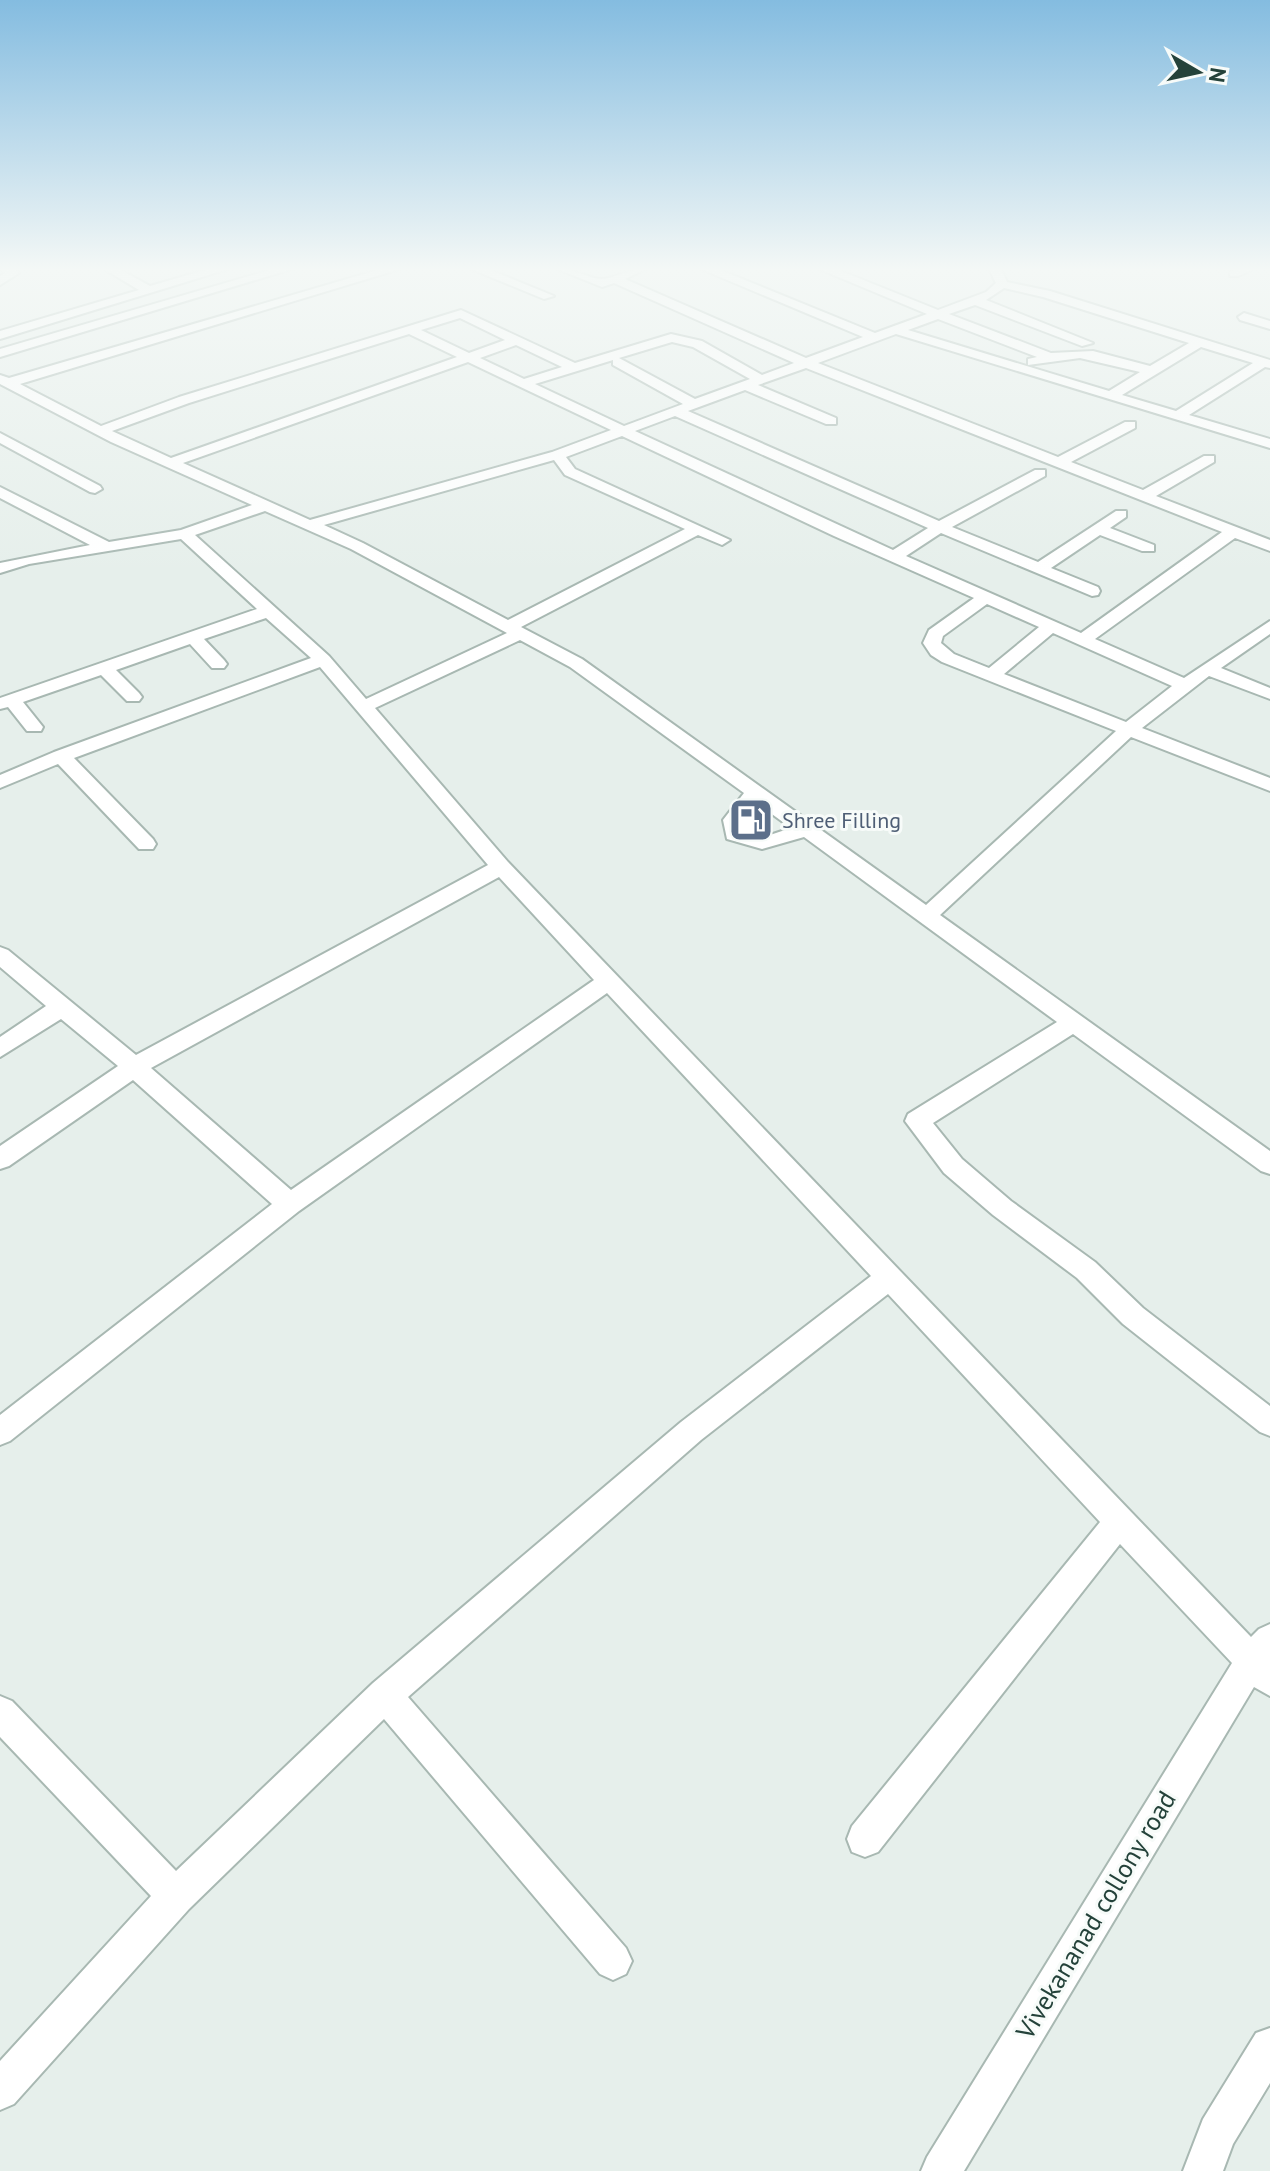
<svg xmlns="http://www.w3.org/2000/svg" width="1270" height="2171" font-family="'PT Sans',sans-serif">
  <rect width="100%" height="100%" fill="#e6efeb"/>
  <g fill="none" stroke-linecap="round" stroke-linejoin="round">
    <g stroke="#a8b8b2" stroke-width="4">
      <path id="minor" d="M1 269H15L19 273 0 285V276L5 273Z
        M104 269H119L150 286 209 269H228L0 339V331L139 290Z
        M273 269H292L0 357V349Z
        M381 269H400L20 384 101 426 179 397 461 310 575 363 671 334 702 341 762 375 794 363 614 283 602 287 557 269C576 269 589 279 602 279 612 279 628 269 646 269L625 279 806 358 863 337 701 269H718L875 333 927 314 819 269H836L938 310 986 292 996 283 989 269H1001L1007 282 1050 291 1270 360V368L1265 367 1189 415 1270 439V448L896 334 818 363 1058 457 1125 422H1135V428L1071 462 1143 490 1204 456H1214V462L1156 496 1270 540V551L1235 538 1095 639 1184 678 1270 621V634L1221 668 1270 688V699L1209 676 1142 728 1270 778V791L1131 737 940 915 1270 1151V1174L1261 1171 1073 1034 933 1123 962 1159 1011 1201 1095 1262 1143 1308 1270 1406V1436L1260 1432 1123 1324 1077 1278 993 1215 944 1173 905 1121 908 1114 1057 1022 804 837 762 849 727 839 723 820 744 793 570 667 520 640 375 708 508 862 1251 1637 1259 1629 1270 1624V1696L1254 1687 964 2171H921L927 2157 1232 1663 1120 1544 878 1852 865 1857 852 1852 847 1839 852 1826 1100 1522 888 1294 701 1440 408 1697 626 1948 632 1961 626 1974 613 1980 600 1974 384 1719 189 1909 14 2104 0 2110V2061L151 1896 0 1737V1696L12 1701 176 1871 373 1683 681 1422 871 1276 607 993 299 1211 10 1441 0 1445V1415L272 1204 133 1080 9 1166 0 1169V1146L118 1066 61 1019 0 1057V1037L46 1006 0 967V947L8 950 136 1055 488 865 320 667 74 758 153 839 156 844 153 849H139L58 764 0 788V775L54 752 311 658 266 618 204 639 224 660 227 664 224 668H212L190 644 116 670 139 693 142 697 139 701H127L101 675 23 702 43 727 41 731H27L8 707 0 709V698L257 609 181 539 29 564 0 573V563L90 545 0 498V487L109 542 181 530 252 505 111 442 0 384V375L9 378ZM1004 288 1043 297 1189 343 1150 366 1093 351 1051 353 949 314 975 305 1082 346 1093 343 986 300ZM460 318 505 340 469 353 421 330ZM938 319 1037 357 1028 359V365L1080 358 1140 372 1109 391 908 330ZM409 334 457 357 171 458 112 431 189 403ZM672 342 693 347 750 379 695 399 619 358ZM516 345 562 367 524 379 480 358ZM1201 347 1253 363 1176 411 1122 395ZM613 360V365L683 404 624 426 535 384ZM468 362 611 430 552 452 310 520 183 463ZM806 368 1222 532 1081 633 906 556 941 533 1092 596 1098 595 1100 591 1098 587 1051 568 1100 535 1142 551H1154V545L1110 528 1126 517V511H1116L1038 562 952 527 1045 476V470H1035L939 521 688 411 745 390 826 424H836V418L758 385ZM675 416 928 528 893 550 635 431ZM622 436 834 536 974 598 929 630 923 643 931 655 942 662 1116 731 926 905 582 659 521 627 698 535 722 545 730 540 575 469 566 457ZM554 460 565 475 685 529 508 620 363 543 324 525ZM265 511 351 549 507 633 366 699 329 656 195 535ZM987 604 1039 627 989 668 954 654 941 643 943 636ZM1053 633 1172 686 1126 722 1004 674ZM757 803 791 828 770 835 744 832 743 821ZM499 877 594 980 291 1190 151 1068Z
        M471 269H488L554 296 544 299Z
        M1236 269H1254L1238 276H1230V272Z
        M1244 313 1270 321V329L1240 320 1238 317Z
        M0 433 100 486 102 489 95 493 90 492 0 443Z
        M1270 2028V2083L1233 2144 1223 2171H1183L1203 2119 1256 2033Z"/>
    </g>
    <use href="#minor" fill="#fff" fill-rule="evenodd"/>
  </g>
  <linearGradient id="sky" x2="0" y2="1"><stop stop-color="#84bce0"/><stop offset="0.47" stop-color="#f4f8f6"/><stop offset="1" stop-color="#f4f8f6" stop-opacity="0"/></linearGradient>
  <rect width="1270" height="573" fill="url(#sky)"/>
  <defs>
    <g id="fuel-square" transform="scale(2.3)"><rect x="-9" y="-9" width="18" height="18" rx="4" fill="#5c6f8a" stroke="#f7fbf9"/><path d="M-5.5-6h7V0h2V4h1.3V-2.5L3-4.5l.8-.8L6-3V5H2.5V1h-1V6h-7ZM-4.2-4.7v3.2H.2V-4.7Z" fill="#fff"/></g>
  </defs>
  <g fill-rule="evenodd">
    <use href="#fuel-square" x="751" y="820"/>
  </g>
  <g text-anchor="middle" stroke-width="6" stroke-linejoin="round" paint-order="stroke">
    <g font-size="22" fill="#4e5e75" stroke="#f7fbf9" text-anchor="start">
      <text x="782" y="828">Shree Filling</text>
    </g>
    <g font-size="26" fill="#24423a" stroke="#f7fbf9">
      <text transform="translate(1096 1915) rotate(-59)" y="9">Vivekananad collony road</text>
    </g>
  </g>
  <g transform="translate(1198 72) rotate(99)" stroke="#f7fbf9" stroke-width="6" paint-order="stroke">
  <path d="M0-6L14 30L0 20L-14 30Z" fill="#24423a"/>
  <text y="-12" font-size="22" font-weight="bold" text-anchor="middle" fill="#24423a">N</text>
  </g>
</svg>
